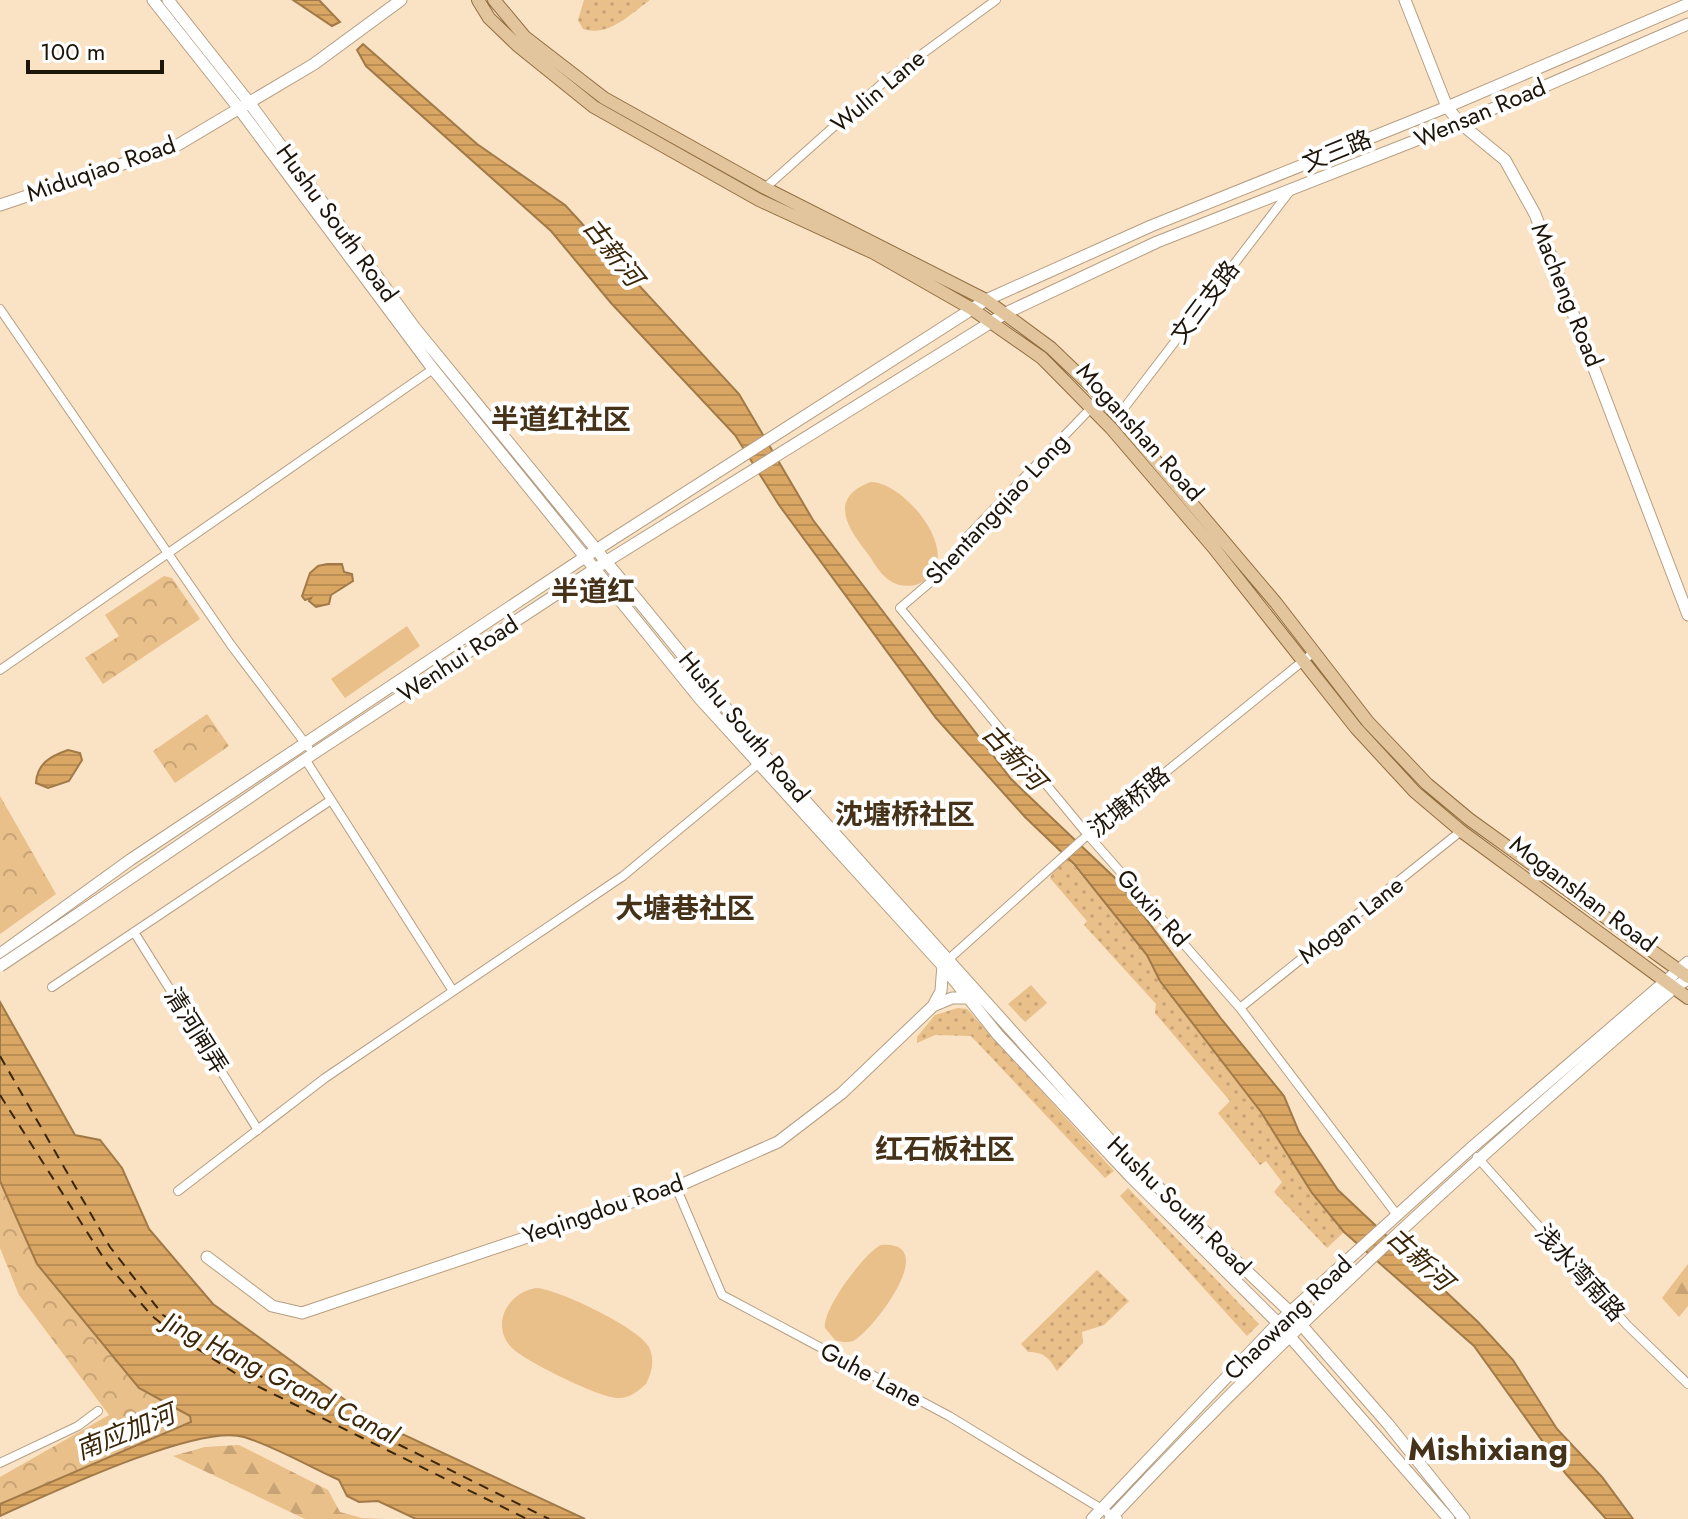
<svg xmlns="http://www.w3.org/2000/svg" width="1688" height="1519" font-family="Jost,'Noto Sans SC',sans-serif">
  <defs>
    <pattern id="grass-dots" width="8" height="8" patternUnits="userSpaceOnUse" patternTransform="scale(2)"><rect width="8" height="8" fill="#e9bf8a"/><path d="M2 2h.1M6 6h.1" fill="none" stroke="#c7a376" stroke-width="1.8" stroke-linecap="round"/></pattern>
    <pattern id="forest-firs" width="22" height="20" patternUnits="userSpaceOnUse" patternTransform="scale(2)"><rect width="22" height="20" fill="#e9bf8a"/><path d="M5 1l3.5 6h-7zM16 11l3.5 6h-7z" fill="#c7a376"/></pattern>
    <pattern id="park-crowns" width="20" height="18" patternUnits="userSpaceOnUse" patternTransform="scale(2)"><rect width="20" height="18" fill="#e9bf8a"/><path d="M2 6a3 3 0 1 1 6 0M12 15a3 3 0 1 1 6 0" fill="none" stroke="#c7a376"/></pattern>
    <pattern id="water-rules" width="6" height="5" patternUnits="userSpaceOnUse" patternTransform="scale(2)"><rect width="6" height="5" fill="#d9a663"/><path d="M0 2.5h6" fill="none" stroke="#ba8e55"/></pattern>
  </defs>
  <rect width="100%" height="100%" fill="#fae2c4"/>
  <path fill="url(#grass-dots)" d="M584 0H650C629 15 609 37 583 29L578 20Z
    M1067 858 1147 955 1160 981 1208 1039 1261 1112 1312 1193 1344 1232 1327 1248 1274 1192 1282 1182 1266 1161 1260 1165 1218 1113 1230 1101 1155 1013 1156 1004 1084 925 1087 921 1050 878 1055 868Z
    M1031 985 1047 1003 1025 1022 1008 1004Z
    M958 1008 967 1009 1114 1171 1105 1178 971 1036 935 1035 917 1043V1037L935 1015Z
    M1128 1188 1259 1324 1247 1336 1120 1196Z
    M1097 1270 1129 1301 1104 1325 1082 1332 1083 1343 1057 1371C1049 1358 1044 1352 1028 1352L1021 1344Z"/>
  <path fill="url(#forest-firs)" d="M1688 1264V1306L1679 1317 1662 1298Z
    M239 1445 328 1490 340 1512 362 1518 385 1519H305L173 1456 205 1447Z"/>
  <path fill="url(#park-crowns)" d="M164 576 172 578 200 619 103 684 85 658 119 636 105 615Z
    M207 714 229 746 175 783 153 751Z
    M0 796 56 894 0 934Z
    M0 1181 38 1264 139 1388 190 1416 191 1422 0 1504V1477L109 1415 19 1295 0 1248Z"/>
  <path fill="#e9bf8a" d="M871 482C904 482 962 552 927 579 917 587 903 588 892 582 881 576 875 564 868 554 848 529 827 498 871 482Z
    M407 626 420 646 345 698 331 679Z
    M881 1245C944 1240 870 1334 853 1341 846 1343 841 1342 835 1340L825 1328C822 1310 864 1253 881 1245Z
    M536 1288C558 1289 639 1328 649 1347 655 1360 652 1372 646 1384 638 1391 630 1398 619 1398 601 1399 525 1361 512 1348 489 1324 509 1292 536 1288Z"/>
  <path fill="url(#water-rules)" stroke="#a17a48" stroke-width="2" d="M293 0H319L340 22 332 26Z
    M363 44 477 144 565 205 739 394 813 520 1011 779 1116 879 1222 1020 1284 1096 1299 1132 1338 1190 1478 1322 1513 1360 1557 1429 1602 1477 1633 1519H1606L1566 1474 1474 1346 1344 1232 1312 1193 1261 1112 1160 981 1147 955 1074 864 1025 817 936 718 779 505 735 435 611 303 551 231 366 66 357 50Z
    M327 564H342L344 572 352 574 353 581 331 595 329 604 316 607 309 601 311 598 305 600 302 596 310 573 318 566Z
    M68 750 80 753 82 760 69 781 48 788 36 783C37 763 51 756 68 750Z
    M0 1002 75 1135 100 1140 122 1168 149 1229 213 1304 374 1421 585 1519H416L378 1501 359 1502 347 1496 339 1480C308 1466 276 1447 244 1437 198 1423 47 1495 0 1516V1504L191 1422 190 1416 139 1388 37 1264 0 1181Z"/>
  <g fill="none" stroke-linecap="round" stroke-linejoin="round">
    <path stroke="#3b2608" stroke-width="2" stroke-dasharray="10 8" stroke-linecap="butt" d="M0 1056 110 1247 163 1315 230 1361 549 1519
      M0 1095 108 1265 152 1316 176 1335 249 1382 527 1519"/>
    <g stroke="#b59e82" stroke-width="10">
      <path id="street" d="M765 188 885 81 996 0
        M0 309 231 645 308 747
        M1091 408 968 536 947 568 900 608 1088 835 1240 1008 1397 1215
        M1118 416 1290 191
        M0 670 433 369
        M305 759 453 991
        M134 932 258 1130
        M950 958 1083 839 1314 652
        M52 987 331 800
        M1240 1008 1461 831
        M1477 1157 1627 1325 1688 1384
        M676 1187 722 1295 949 1416 1118 1519
        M178 1191 325 1078 623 876 757 765
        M0 1463 78 1426 98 1411"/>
    </g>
    <g stroke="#b59e82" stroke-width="13">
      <path id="secondary" d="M153 0 237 106 433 369 700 699 942 965 998 1035 1130 1176 1278 1323 1449 1519
        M168 0 248 101 415 328 766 757 1118 1149 1290 1312 1388 1424 1464 1519
        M1405 0 1447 107 1460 123 1505 160 1535 214 1688 615
        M0 205 176 146 314 64 401 0
        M72 918 313 754 607 561 1006 313 1157 242 1460 123 1688 24
        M0 954 130 860 585 557 986 300 1151 226 1447 107 1688 4
        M933 1006 941 991 943 964
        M207 1257 272 1306 302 1313 676 1187 778 1142 842 1093 933 1006 952 998H968
        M1092 1519 1278 1323 1470 1149 1688 962
        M1110 1519C1287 1330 1478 1156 1675 987L1688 979"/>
    </g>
    <g stroke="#926e3f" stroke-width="14">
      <path id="primary" d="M478 0 489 18 517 45 594 107 759 200 874 253 972 309 1042 358 1111 428 1213 547 1356 728 1415 792 1461 831 1688 998
        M494 0 525 37 604 98 765 188 986 300 1051 348 1101 396 1276 603 1368 722 1427 784 1469 819 1688 977"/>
    </g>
    <use href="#street" stroke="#fff" stroke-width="8"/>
    <use href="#secondary" stroke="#fff" stroke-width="11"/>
    <use href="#primary" stroke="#e3c59d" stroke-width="12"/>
    <g stroke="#b59e82" stroke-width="13" stroke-linecap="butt">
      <path id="secondary-bridge" d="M0 966 72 918"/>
    </g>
    <use href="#secondary-bridge" stroke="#fff" stroke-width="11"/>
  </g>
  <g text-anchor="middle" stroke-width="8" stroke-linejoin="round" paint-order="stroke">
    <g font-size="24" fill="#1d140a" stroke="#fff">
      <text transform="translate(878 91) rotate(-40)" y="8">Wulin Lane</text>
      <text transform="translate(1480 113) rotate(-23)" y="8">Wensan Road</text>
      <text transform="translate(1337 151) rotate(-22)" y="8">文三路</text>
      <text transform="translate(101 169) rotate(-19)" y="8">Miduqiao Road</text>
      <text transform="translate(337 223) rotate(54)" y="8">Hushu South Road</text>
      <text transform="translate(1567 295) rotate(68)" y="8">Macheng Road</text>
      <text transform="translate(1205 302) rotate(-53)" y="8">文三支路</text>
      <text transform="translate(1140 432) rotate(48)" y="8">Moganshan Road</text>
      <text transform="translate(997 509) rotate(-47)" y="8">Shentangqiao Long</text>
      <text transform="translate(458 659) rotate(-33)" y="8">Wenhui Road</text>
      <text transform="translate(744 727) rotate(50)" y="8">Hushu South Road</text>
      <text transform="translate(1129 802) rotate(-39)" y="8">沈塘桥路</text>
      <text transform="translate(1583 894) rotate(37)" y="8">Moganshan Road</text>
      <text transform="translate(1153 908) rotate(48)" y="8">Guxin Rd</text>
      <text transform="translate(1351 920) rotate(-38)" y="8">Mogan Lane</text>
      <text transform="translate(196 1031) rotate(58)" y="8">清河闸弄</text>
      <text transform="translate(1179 1206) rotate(44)" y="8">Hushu South Road</text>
      <text transform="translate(603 1209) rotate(-19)" y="8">Yeqingdou Road</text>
      <text transform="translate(1580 1273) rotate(48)" y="8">浅水湾南路</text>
      <text transform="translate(1288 1318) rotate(-44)" y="8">Chaowang Road</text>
      <text transform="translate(871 1375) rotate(28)" y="8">Guhe Lane</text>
    </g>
    <g font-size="26" font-style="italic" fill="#3b2608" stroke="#fff">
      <text transform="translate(613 252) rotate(52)" y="9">古新河</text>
      <text transform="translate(1014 757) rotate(47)" y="9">古新河</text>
      <text transform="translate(1420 1259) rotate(43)" y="9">古新河</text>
      <text transform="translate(281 1378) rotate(27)" y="9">Jing Hang Grand Canal</text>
      <text transform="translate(125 1432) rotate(-22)" y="9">南应加河</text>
    </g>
    <g font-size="28" font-weight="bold" fill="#453219" stroke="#fff">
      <text x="561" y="429">半道红社区</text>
      <text x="593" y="601">半道红</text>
      <text x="905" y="824">沈塘桥社区</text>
      <text x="685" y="918">大塘巷社区</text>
      <text x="945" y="1159">红石板社区</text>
    </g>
    <g font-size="32" font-weight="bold" fill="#453219" stroke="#fff">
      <text x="1488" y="1460">Mishixiang</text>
    </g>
  </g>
  <path d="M28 60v12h134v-12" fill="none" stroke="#1d140a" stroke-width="4"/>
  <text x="40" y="60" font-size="24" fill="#1d140a" stroke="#ffffff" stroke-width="6" paint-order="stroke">100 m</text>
</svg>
